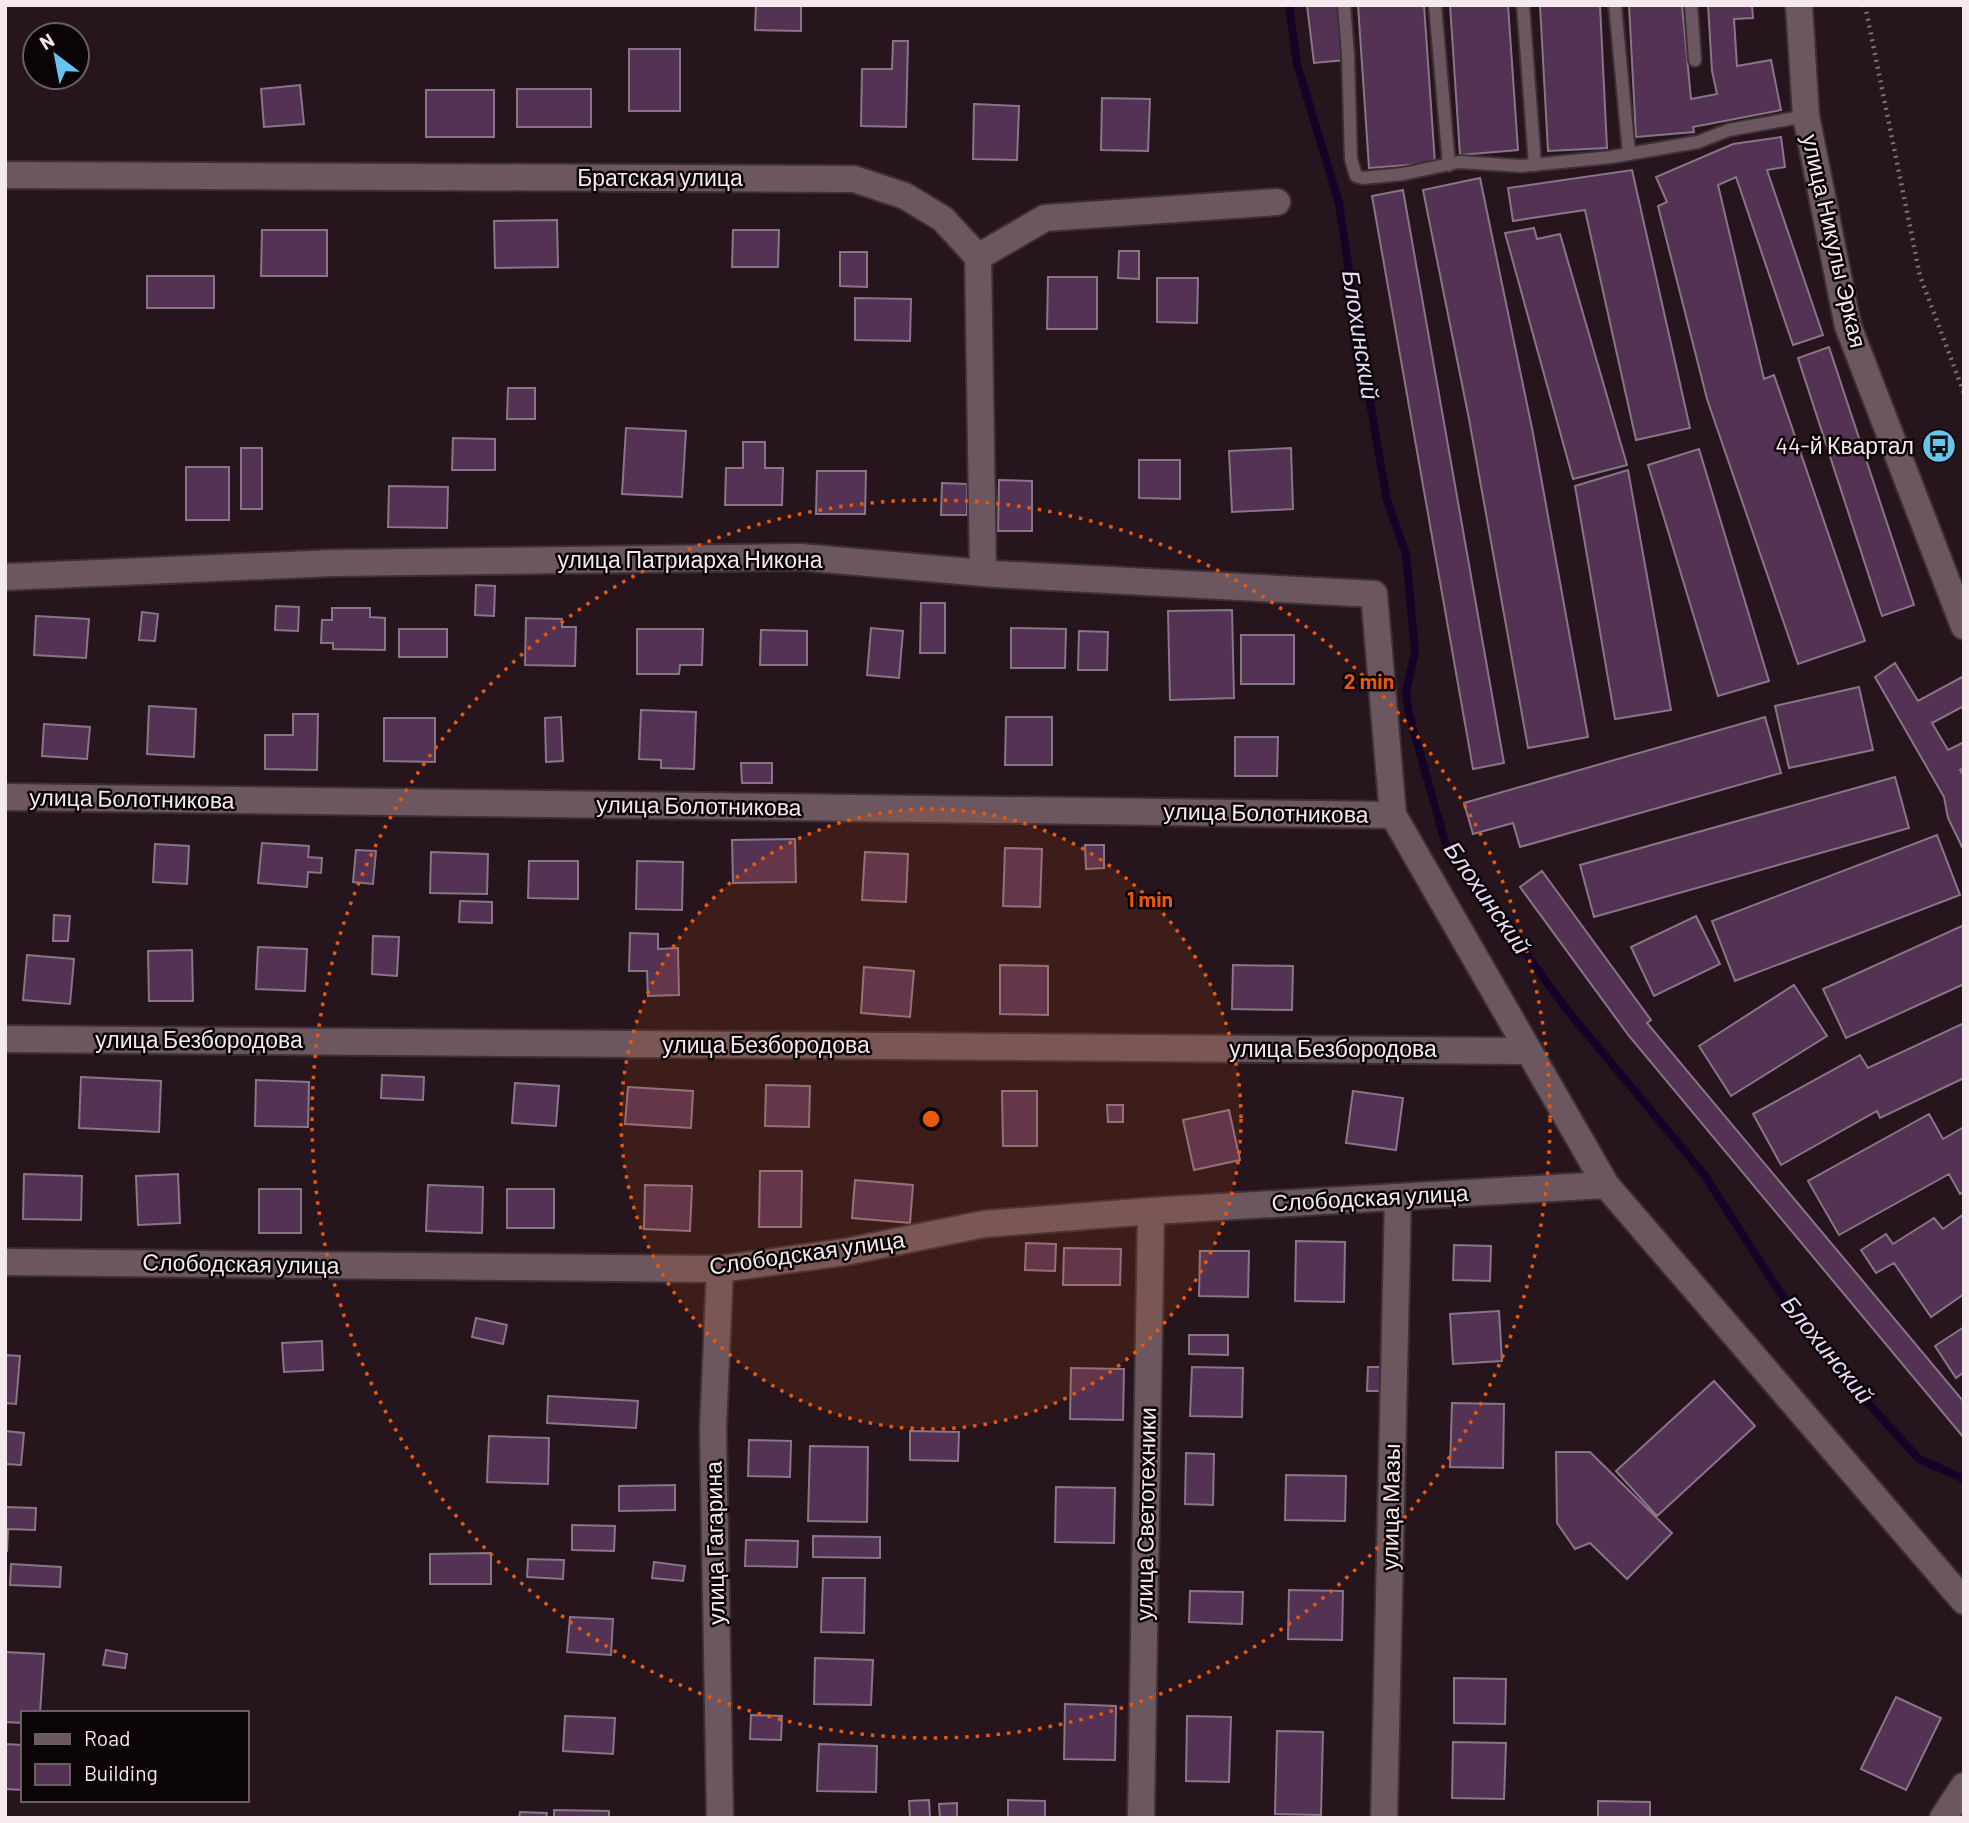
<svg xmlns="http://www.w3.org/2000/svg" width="1969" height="1823" font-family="Barlow,sans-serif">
  <rect width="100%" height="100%" fill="#26151d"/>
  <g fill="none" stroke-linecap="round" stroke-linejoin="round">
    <path stroke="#140326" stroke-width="8" d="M1289 5 1297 64 1339 203 1359 340 1387 500 1406 554 1415 652 1406 692 1409 714 1445 842 1567 1010 1703 1173 1779 1291 1845 1378 1919 1459 1964 1479"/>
  </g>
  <path fill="#543254" stroke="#877686" stroke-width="2" d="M756 5H801V31L755 30Z
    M1307 5H1338L1345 60 1314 63Z
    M1358 5H1424L1435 163 1369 168Z
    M1450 5H1508L1518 150 1460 155Z
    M1540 5H1600L1607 148 1548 151Z
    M1629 5H1682L1691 99 1717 94 1712 71 1708 5H1752L1753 18 1734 19 1737 66 1771 60 1781 110 1693 127 1694 132 1636 137Z
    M893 41H908L906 127 861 126 862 69H892Z
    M629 49H680V111H629Z
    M300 85 304 124 264 127 261 89Z
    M517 89H591V127H517Z
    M426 90H494V137H426Z
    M1102 98 1150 99 1148 151 1101 150Z
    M974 104 1019 106 1017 160 973 159Z
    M1781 137 1785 167 1767 170 1823 335 1793 345 1736 177 1718 185 1764 379 1774 375 1865 641 1798 664 1707 399 1658 206 1667 202 1656 177 1733 144Z
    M1632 170 1690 428 1636 440 1585 210 1513 221 1508 188Z
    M1480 178 1533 433 1588 737 1528 748 1469 419 1423 190Z
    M1403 190 1504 763 1473 769 1372 196Z
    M557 220 558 267 495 268 494 221Z
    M1534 228 1537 239 1560 234 1627 465 1573 479 1505 233Z
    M262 230H327V276H261Z
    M733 230H779L778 267H732Z
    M1119 251H1139V279L1118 278Z
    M840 252H867V287L840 286Z
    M147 276H214V308H147Z
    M1048 277H1097V329H1047Z
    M1157 278H1198L1197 323 1157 322Z
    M855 298 911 299 910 341 855 340Z
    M1829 347 1914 605 1882 616 1798 358Z
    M508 388H535V419H507Z
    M626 428 686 431 682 497 622 494Z
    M453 438 495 439V470H452Z
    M743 442H765V468H783L782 505H725L726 468H743Z
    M241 448H262V509H241Z
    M1291 448 1293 509 1232 512 1229 451Z
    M1699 449 1769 681 1718 696 1648 465Z
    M1139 460H1180V499L1139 498Z
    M186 467H229V520H186Z
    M1628 470 1671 710 1615 719 1575 486Z
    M817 471H866L865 514H816Z
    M999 480 1032 481V531H998Z
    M942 483 967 484V515H941Z
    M389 486 448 487 447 528 388 527Z
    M476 585 495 586 494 616 475 615Z
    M921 603H945V653H920Z
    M276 606 299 607 298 631 275 630Z
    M332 608H370V617L385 618V650L333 649V643H321L322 620H332Z
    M1232 610 1234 698 1170 700 1168 611Z
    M142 612 158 614 155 641 139 640Z
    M36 616 89 619 86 658 34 655Z
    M526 618 562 619V627H576L575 666 525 665Z
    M871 628 903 631 899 678 867 675Z
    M1011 628 1066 629 1065 668H1011Z
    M399 629H447V657H399Z
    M637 629H703L702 665H680L679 674H637Z
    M761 630 807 631V665H760Z
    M1079 631 1108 632 1107 670H1078Z
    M1241 635H1294V684H1241Z
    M1895 663 1918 701 1964 676V706L1932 723 1948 750 1964 742V768L1960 770 1964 776V851L1948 818 1944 797 1875 677Z
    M1859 687 1873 750 1789 768 1775 706Z
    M149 706 196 709 194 757 147 754Z
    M641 710 696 712 694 769 661 768V760L639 759Z
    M293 714H318L317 770 265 769V735H293Z
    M561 717 563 761 546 762 545 718Z
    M1006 717H1052V765H1005Z
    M1765 717 1781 773 1520 847 1513 823 1473 834 1464 803Z
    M384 718H435V762L384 761Z
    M44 724 90 727 87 759 42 756Z
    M1235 737H1278L1277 776H1235Z
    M741 763H772V783H742Z
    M1895 777 1909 828 1594 917 1580 865Z
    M1937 835 1960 895 1735 981 1712 921Z
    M795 839 796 882 733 883 732 840Z
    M262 843 309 846 308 857 322 858 321 873 308 872 307 887 258 883Z
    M155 844 189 846 187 884 153 882Z
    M1085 845H1104V868L1086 869Z
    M1005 848 1042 849 1040 907 1003 906Z
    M356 850 376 851 373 884 353 882Z
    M431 852 488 854 487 894 430 893Z
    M865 852 908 854 906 902 862 900Z
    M529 861H578V899L528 898Z
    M637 861 683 862 682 910 636 909Z
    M1542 871 1651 1020 1647 1023 1964 1402V1438L1629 1036 1520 887Z
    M460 901 492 902V923L459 922Z
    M54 915 70 916 68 941H53Z
    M1696 916 1720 964 1654 996 1631 947Z
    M1964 925V984L1846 1038 1823 989Z
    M630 933 658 934V949L678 948 679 995 648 996 647 971H629Z
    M373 936 399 937 397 976 372 974Z
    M258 947 307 949 305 991 256 989Z
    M192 950 193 1001H149L148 951Z
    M27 955 74 959 70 1004 23 1000Z
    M1000 965 1048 966V1015L1000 1014Z
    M1233 965 1293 966 1292 1010 1232 1009Z
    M864 967 914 971 910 1017 861 1013Z
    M1794 985 1827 1036 1731 1096 1699 1046Z
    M1964 1023V1078L1880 1118 1877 1111 1781 1165 1753 1114 1860 1055 1868 1068Z
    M382 1075 424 1077 423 1100 381 1098Z
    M81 1077 161 1081 159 1132 79 1128Z
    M256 1080 309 1082 308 1127 255 1126Z
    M515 1083 559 1086 556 1126 512 1123Z
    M766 1085 810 1086 809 1127 765 1126Z
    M628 1087 693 1091 691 1128 625 1124Z
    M1002 1091H1037V1146H1003Z
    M1353 1091 1403 1098 1396 1150 1346 1143Z
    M1107 1105H1123V1122H1108Z
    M1229 1110 1240 1160 1194 1170 1183 1120Z
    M1929 1114 1943 1139 1964 1127V1192L1960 1194 1949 1174 1839 1235 1808 1181Z
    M760 1171H802L801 1227H759Z
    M24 1174 82 1176 81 1220 23 1219Z
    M178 1174 180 1223 138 1225 136 1176Z
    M855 1180 913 1185 910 1223 852 1218Z
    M428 1185 483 1187 482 1233 426 1231Z
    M645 1185 692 1186 690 1231 644 1229Z
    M259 1189H301V1233H259Z
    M507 1189H554V1228H507Z
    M1964 1214V1294L1931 1317 1894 1263 1876 1273 1861 1250 1886 1234 1893 1244 1934 1218 1943 1229Z
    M1296 1241 1345 1242 1344 1302 1295 1301Z
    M1026 1243 1056 1244 1055 1271 1025 1270Z
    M1454 1245 1491 1246 1490 1281 1453 1280Z
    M1064 1248 1121 1249 1120 1285H1063Z
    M1200 1251H1249L1248 1297 1199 1296Z
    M1499 1311 1502 1361 1453 1364 1450 1314Z
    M476 1318 507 1325 503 1344 472 1337Z
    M1964 1327V1372L1956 1378 1935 1346Z
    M1189 1335H1228V1355L1189 1354Z
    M322 1341 323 1370 284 1372 282 1343Z
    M5 1355 20 1356 16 1404 5 1403Z
    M1192 1367 1243 1368 1242 1417 1190 1416Z
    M1368 1367H1383L1382 1391H1367Z
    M1071 1368 1124 1369 1123 1420 1070 1419Z
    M1714 1381 1755 1426 1657 1516 1616 1471Z
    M548 1396 638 1401 636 1428 547 1423Z
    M1452 1403 1504 1404 1503 1468 1450 1467Z
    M5 1431 24 1433 21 1465 5 1464Z
    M910 1431 959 1432 958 1461 910 1460Z
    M489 1436 549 1438 548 1484 487 1482Z
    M749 1440 791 1441 790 1477 748 1476Z
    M810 1446 868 1447 867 1522 808 1521Z
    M1556 1452H1590L1672 1533 1627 1579 1590 1543 1575 1549 1557 1523Z
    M1186 1453 1214 1454 1213 1505 1185 1504Z
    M1286 1475 1346 1476 1345 1521 1285 1520Z
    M675 1485V1510L619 1511V1486Z
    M1056 1487 1115 1488 1114 1543 1055 1542Z
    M5 1507 36 1508 35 1530 8 1529 7 1552Z
    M572 1525 615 1526 614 1551 572 1550Z
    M813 1536 880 1537V1558L813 1557Z
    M746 1540 798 1541 797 1567 745 1566Z
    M491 1553V1584H430V1554Z
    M528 1559 564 1560 563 1579 527 1577Z
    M654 1562 685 1566 683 1581 652 1578Z
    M11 1564 61 1567 60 1587 10 1585Z
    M823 1578H865L864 1633 821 1632Z
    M1289 1590 1343 1591 1342 1640 1288 1639Z
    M1190 1591 1243 1592 1242 1624 1189 1622Z
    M570 1617 613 1619 611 1655 567 1652Z
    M106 1650 127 1654 125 1668 103 1665Z
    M5 1652 44 1654 40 1713H23V1723L5 1722Z
    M815 1658 873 1660 871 1705 814 1704Z
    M1454 1678 1506 1679 1505 1724 1454 1723Z
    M1896 1697 1941 1718 1906 1790 1861 1769Z
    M1065 1704 1116 1706 1115 1760 1064 1759Z
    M751 1715 782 1716 781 1740 750 1739Z
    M565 1716 615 1718 613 1754 563 1751Z
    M1187 1716 1231 1717 1229 1782 1186 1781Z
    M1277 1731 1323 1732 1321 1815 1275 1814Z
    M1453 1742 1506 1743 1504 1799 1452 1798Z
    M5 1744 23 1745V1790L5 1789Z
    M819 1744 877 1746 876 1792 817 1791Z
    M929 1800 930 1817 910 1818 909 1801Z
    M1008 1800 1045 1801V1818H1008Z
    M1598 1801 1650 1802V1818H1598Z
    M957 1803V1818H940L939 1804Z
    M554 1810 609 1811V1818H554Z
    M520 1812 547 1813 546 1818H519Z"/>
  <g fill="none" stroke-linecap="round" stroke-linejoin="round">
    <g stroke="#3c3035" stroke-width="16">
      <path id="service" d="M1344 5 1348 55 1351 159 1356 176 1363 178 1403 174 1459 162 1522 166 1611 157 1698 142 1729 130 1806 116
        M1435 5 1449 165
        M1523 5 1535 165
        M1615 5 1629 154
        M1691 5 1695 60"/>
    </g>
    <g stroke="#3c3035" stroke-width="30">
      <path id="minor" d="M1799 5 1806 116 1848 326 1964 626
        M5 175 854 179 905 196 943 219 978 257 1045 218 1277 202
        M978 257 983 573
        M5 577 334 563 800 557 995 574 1374 594 1393 815 1606 1185 1964 1601
        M5 797 1393 815
        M5 1039 1527 1051
        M5 1262 720 1269 845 1252 984 1224 1151 1211 1606 1185
        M720 1818 713 1429 720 1269
        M1141 1818 1151 1211
        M1384 1818 1398 1197
        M1943 1818 1964 1786"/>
    </g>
    <path stroke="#7f7076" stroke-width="4.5" stroke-dasharray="2 5" stroke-linecap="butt" d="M1865 5 1920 276 1964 393"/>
    <use href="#service" stroke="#6c5760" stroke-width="12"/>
    <use href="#minor" stroke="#6c5760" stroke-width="26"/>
  </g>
  <circle cx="931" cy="1119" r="310" fill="#e8590c" fill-opacity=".12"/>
  <g fill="none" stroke="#e8590c" stroke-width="3.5" stroke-dasharray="3.5 7">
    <circle cx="931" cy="1119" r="310"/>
    <circle cx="931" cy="1119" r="619"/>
  </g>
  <defs>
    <g id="bus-disc" transform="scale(1.75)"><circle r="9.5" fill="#67c4ef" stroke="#0a0406"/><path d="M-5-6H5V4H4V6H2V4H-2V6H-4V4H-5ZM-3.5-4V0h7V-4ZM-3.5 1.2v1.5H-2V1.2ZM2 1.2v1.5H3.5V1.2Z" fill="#111"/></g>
  </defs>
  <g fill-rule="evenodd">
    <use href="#bus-disc" x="1939" y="446"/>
  </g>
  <g text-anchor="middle" stroke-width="5" stroke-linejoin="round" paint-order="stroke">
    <g font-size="23" fill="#f6e9ee" stroke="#0a0406">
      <text x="660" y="186">Братская улица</text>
      <text transform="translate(1834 241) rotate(77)" y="8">улица Никулы Эркая</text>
      <text x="690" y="568">улица Патриарха Никона</text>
      <text transform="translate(132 799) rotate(1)" y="8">улица Болотникова</text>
      <text transform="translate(699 806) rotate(1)" y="8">улица Болотникова</text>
      <text transform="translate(1266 813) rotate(1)" y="8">улица Болотникова</text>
      <text x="199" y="1048">улица Безбородова</text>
      <text x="766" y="1053">улица Безбородова</text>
      <text x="1333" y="1057">улица Безбородова</text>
      <text transform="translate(1370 1198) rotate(-3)" y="8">Слободская улица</text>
      <text transform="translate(807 1253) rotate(-8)" y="8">Слободская улица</text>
      <text transform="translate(241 1264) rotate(1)" y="8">Слободская улица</text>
      <text transform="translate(1391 1507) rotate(-89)" y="8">улица Мазы</text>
      <text transform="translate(1146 1514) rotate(-89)" y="8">улица Светотехники</text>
      <text transform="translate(715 1543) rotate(-91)" y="8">улица Гагарина</text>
    </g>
    <g font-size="23" fill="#f6e9ee" stroke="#0a0406" text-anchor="end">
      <text x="1914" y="454">44-й Квартал</text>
    </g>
    <g font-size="24" font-style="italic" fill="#e6dbf7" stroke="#0a0406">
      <text transform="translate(1360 335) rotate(81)" y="8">Блохинский</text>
      <text transform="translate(1487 898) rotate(55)" y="8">Блохинский</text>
      <text transform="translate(1827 1350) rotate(51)" y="8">Блохинский</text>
    </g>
  </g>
  <circle cx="931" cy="1119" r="10" fill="#e8590c" stroke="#0a0406" stroke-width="3.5"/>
  <g font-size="21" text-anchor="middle" font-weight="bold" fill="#e8590c" stroke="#0a0406" stroke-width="5" stroke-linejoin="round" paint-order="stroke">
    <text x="1369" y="689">2 min</text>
    <text x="1150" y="907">1 min</text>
  </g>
  <rect width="1969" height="1823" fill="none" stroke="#f6e9ee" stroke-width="14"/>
  <rect x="21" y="1711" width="228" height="91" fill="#0a0406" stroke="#686063" stroke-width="2"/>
  <rect x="35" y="1734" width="35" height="10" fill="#6c5760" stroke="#686063" stroke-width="2"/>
  <text x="84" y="1746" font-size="21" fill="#f6e9ee">Road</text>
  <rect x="35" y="1764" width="35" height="21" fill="#543254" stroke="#686063" stroke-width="2"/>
  <text x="84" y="1781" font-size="21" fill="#f6e9ee">Building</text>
  <g transform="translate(56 56) rotate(328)"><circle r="33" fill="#0a0406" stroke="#686063" stroke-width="2"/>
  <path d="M0-5L12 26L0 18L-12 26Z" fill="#67c4ef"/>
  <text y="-10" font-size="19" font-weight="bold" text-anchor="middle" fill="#f6e9ee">N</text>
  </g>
</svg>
